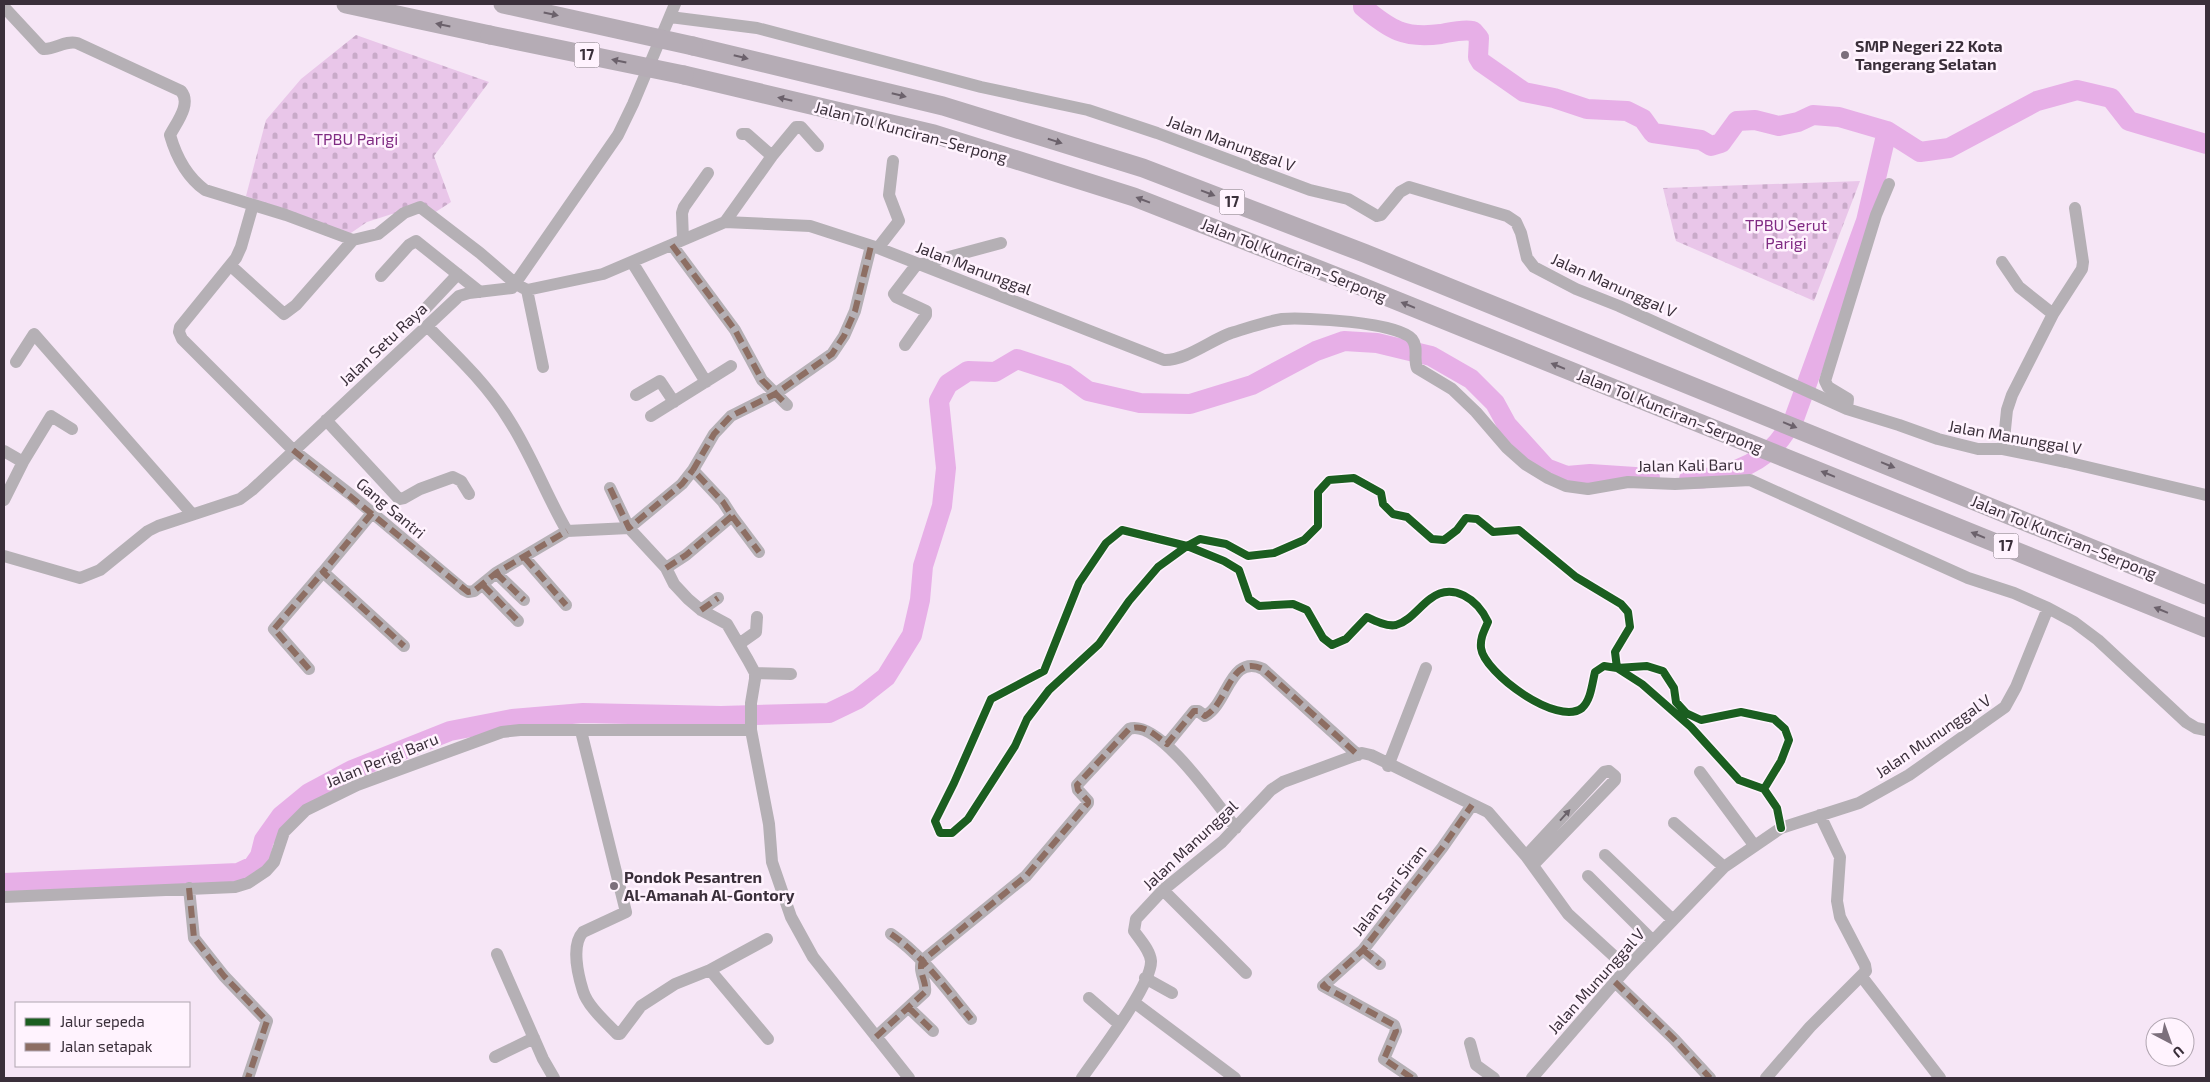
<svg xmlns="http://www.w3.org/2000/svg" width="2210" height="1082" font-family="'Exo 2',sans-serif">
  <defs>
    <pattern id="cemetery-stones" width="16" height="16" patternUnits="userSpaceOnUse" patternTransform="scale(1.25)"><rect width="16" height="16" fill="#e9c6e9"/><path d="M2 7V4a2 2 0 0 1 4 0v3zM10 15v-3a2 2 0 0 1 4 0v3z" fill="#c9aac9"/></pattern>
  </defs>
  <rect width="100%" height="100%" fill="#f6e6f6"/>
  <path fill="url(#cemetery-stones)" d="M356 35 489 82 434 156 451 202 431 215 417 206 367 222 348 235 332 231 246 196 266 120 301 79Z
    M1860 181 1814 301 1676 241 1663 188Z"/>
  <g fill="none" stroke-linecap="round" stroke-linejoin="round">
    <path stroke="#e7afe7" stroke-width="20" d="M1363 4V7C1390 30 1405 39 1441 34 1452 32 1462 29 1473 31L1479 38 1478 57 1481 62 1524 92 1554 98 1587 109 1627 111 1643 119 1653 133 1701 140 1711 146 1721 143 1737 121 1755 120 1779 126 1798 122 1813 115 1839 117 1887 131
      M1689 479C1718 480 1759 465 1778 442 1784 435 1789 426 1794 419L1866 221 1887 131 1920 152 1949 148 2037 101 2077 90 2111 98 2129 121 2206 144
      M4 883 238 873 253 866 260 856 264 840 281 816 309 793 352 770 450 731 512 719 583 713 721 716 829 713 858 699 886 677 912 635 920 600 923 566 942 506 946 468 939 401 948 384 968 371 995 372 1017 359 1066 375 1088 391 1140 403 1190 404 1252 385 1316 351 1344 341 1377 343 1431 356 1471 379 1495 403 1507 425 1546 468 1567 476 1590 474 1650 478"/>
    <path stroke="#b5b0b5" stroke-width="12" d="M4 7 43 49C55 50 65 40 77 43L181 91C192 104 176 123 170 135 176 156 187 177 205 190L286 215 353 240
      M670 17 757 28 981 87 1088 110 1157 133 1310 190 1348 199 1377 216 1381 215 1400 192 1409 187 1507 216 1516 222 1521 233 1527 258 1534 267 1576 289 1619 306 1847 409 1899 425 1938 439 1978 449H2003L2066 462 2206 495
      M742 134H747L772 156
      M253 205 241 247 236 258 180 327 179 332 182 339 293 450 351 495 464 590 468 592 474 591 496 573 567 531
      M725 222 772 156 796 127H801L818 146
      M683 239 682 213 684 207 708 173
      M672 245 735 330 762 380 787 405
      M878 248 899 221 889 195 893 161
      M632 262 706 382
      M2002 262 2019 287 2053 314
      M919 265 1001 243
      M231 266 284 314 296 305 353 240 378 234 404 213 420 207 480 253 516 284 527 290 603 274 725 222 810 226 878 248 1164 360C1185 361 1211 340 1231 333 1248 328 1264 322 1282 319 1305 317 1398 322 1412 339 1419 348 1413 358 1417 368L1452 389 1476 412 1507 448 1525 464 1548 478 1566 486 1588 489 1628 482 1675 484 1750 480 1968 578 2014 593 2048 608 2074 622 2098 640 2186 722 2196 728 2206 730
      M381 276 409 245 416 241 480 292
      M527 290 543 367
      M426 308 458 274
      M427 326C456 355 487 384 509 420 532 456 546 495 567 531L629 528 666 568 674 584 688 599 701 610 727 624 748 660 755 673V679L751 703V730L769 824 772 862 791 917 813 957 909 1078
      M905 345 926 315V311L896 297 894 294 917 264
      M16 362 34 334 192 514
      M636 395 660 381 674 402
      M1847 409 1848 399 1828 387 1825 381 1876 215 1889 184
      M651 416 731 366
      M326 420 399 499 404 498 420 489 453 477 461 481 469 494
      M2003 449 2007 410 2012 395 2053 314 2082 269 2083 262 2075 208
      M4 451 23 462
      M610 488 629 528 682 484 693 470
      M4 500 23 462 51 416 72 429
      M372 513 323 572 404 646
      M732 516 759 552
      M4 556 80 578 100 570 148 531 158 526 240 499 252 490 459 296 469 293 512 288 618 135 633 104 675 4
      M525 558 566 605
      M666 568 686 555 732 516 723 502 693 470 714 434 731 416 775 394 832 354 844 336 855 311 871 246
      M496 573 524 600
      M483 585 518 621
      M701 610 718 598
      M739 644 756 632 757 617
      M309 669 274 629 323 572
      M755 673 791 674
      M581 731 626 912 583 932C571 945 578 975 583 991 588 1007 606 1022 617 1034H620L641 1006 675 984 710 970 768 1039
      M1167 744 1194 711H1198L1205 716C1228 704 1230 653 1263 669L1358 755
      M1388 766 1426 668
      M1700 772 1754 845
      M1674 823 1724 867
      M1605 855 1673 920
      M1526 856 1604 772 1609 771 1615 776V780L1533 865
      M1588 876 1653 941
      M189 888 194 938 224 976 267 1021 248 1078
      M1163 890 1246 973
      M4 897 235 887 248 883 266 871 274 862 284 832 306 810 357 785 502 732 520 730H751
      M891 934C923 956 946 989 971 1019
      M1363 950 1380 964
      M497 954 543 1059 554 1078
      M710 970 767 939
      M1862 977 1940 1078
      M1145 978 1172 993
      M1615 982 1674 1039 1710 1078
      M1089 998 1119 1024
      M1135 1003 1235 1078
      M909 1008 933 1031
      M876 1037 925 992C927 981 918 973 922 961L1026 876 1088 803V801L1078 790 1077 785 1129 729C1159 718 1218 806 1236 828
      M1470 1043 1476 1065 1494 1078
      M495 1057 534 1038
      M1082 1078C1097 1056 1152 985 1151 961 1150 950 1140 940 1134 931L1136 919 1163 890 1222 842 1271 790 1283 782 1362 753 1371 755 1488 812 1526 856 1568 914 1627 968
      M1412 1078 1384 1059 1396 1031 1394 1025 1323 986 1363 950 1442 848 1472 805
      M1532 1078 1627 968 1724 867 1781 828 1859 803 1909 775 2005 707 2016 687 2048 608
      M1766 1078 1810 1027 1866 971 1865 965 1840 917 1837 901 1840 857 1820 815"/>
    <path stroke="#b5acb5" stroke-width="19" d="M346 4 490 35
      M693 46 943 106 1143 168 1364 253 2206 595
      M684 75 934 134 1134 197 1348 281 2206 628"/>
    <path stroke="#b5acb5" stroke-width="19" d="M503 4 693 46
      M490 35 684 75"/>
    <path stroke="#8d6e63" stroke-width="6" stroke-dasharray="12 6" stroke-linecap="butt" d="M672 245 735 330 762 380 787 405
      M293 450 468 592 474 591 496 573 567 531
      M610 488 629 528 682 484 693 470
      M372 513 323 572 404 646
      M732 516 759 552
      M525 558 566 605
      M666 568 686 555 732 516 723 502 693 470 714 434 731 416 775 394 832 354 844 336 855 311 871 246
      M496 573 524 600
      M483 585 518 621
      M701 610 718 598
      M309 669 274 629 323 572
      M189 888 194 938 224 976 267 1021 248 1078
      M891 934C923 956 946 989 971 1019
      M1363 950 1380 964
      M1615 982 1674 1039 1710 1078
      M909 1008 933 1031
      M876 1037 925 992C927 981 918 973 922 961L1026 876 1088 803V801L1078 790 1077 785 1129 729C1144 723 1156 736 1167 744L1194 711H1198L1205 716C1228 704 1230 653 1263 669L1358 755
      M1412 1078 1384 1059 1396 1031 1394 1025 1323 986 1363 950 1442 848 1472 805"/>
    <g stroke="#fff3fe" stroke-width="11">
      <path id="cycleway" d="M1764 789 1781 761 1789 740 1785 729 1774 719 1741 712 1701 720 1686 713 1676 702 1674 688 1663 671 1647 666 1617 668 1615 652 1630 627 1628 612 1621 604 1576 577 1519 530 1493 532 1477 519 1466 518 1457 530 1444 540 1432 539 1407 517 1393 514 1383 504 1381 493 1354 478 1329 480 1318 492V526L1304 540 1274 553 1248 556 1226 544 1200 539 1187 546 1158 567 1129 601 1099 644 1049 690 1027 719 1015 746 968 819 952 833H940L935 821 954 783 991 699 1044 671 1079 583 1106 543 1122 530 1187 546 1224 561 1239 570 1249 599 1259 606 1293 604 1307 610 1323 638 1332 645 1346 639 1367 617C1375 621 1387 627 1396 625 1410 621 1419 607 1430 599 1453 581 1478 600 1488 622 1484 631 1480 638 1481 648 1484 673 1558 727 1582 708 1591 700 1592 684 1595 672L1604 666 1617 668 1642 684 1691 727 1739 780 1764 789 1777 808 1781 828"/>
    </g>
    <use href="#cycleway" stroke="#1b5e20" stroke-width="8"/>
  </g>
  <defs><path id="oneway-solid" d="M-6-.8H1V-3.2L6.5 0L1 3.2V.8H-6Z" transform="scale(1.25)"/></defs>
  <g fill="#6b616b">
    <use href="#oneway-solid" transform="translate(551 14) rotate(12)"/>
    <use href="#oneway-solid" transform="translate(443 25) rotate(-168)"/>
    <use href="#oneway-solid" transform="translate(741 57) rotate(14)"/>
    <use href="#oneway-solid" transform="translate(619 61) rotate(-168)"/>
    <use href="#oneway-solid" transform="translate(899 95) rotate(14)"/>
    <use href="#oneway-solid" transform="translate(785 99) rotate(-167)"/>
    <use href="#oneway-solid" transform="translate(1055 141) rotate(17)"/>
    <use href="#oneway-solid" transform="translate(1208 193) rotate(21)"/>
    <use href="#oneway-solid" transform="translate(1143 200) rotate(-159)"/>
    <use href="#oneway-solid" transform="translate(1408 305) rotate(-158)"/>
    <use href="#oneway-solid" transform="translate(1558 366) rotate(-158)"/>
    <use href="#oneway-solid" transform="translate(1790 425) rotate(22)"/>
    <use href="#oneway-solid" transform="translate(1888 465) rotate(22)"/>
    <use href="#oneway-solid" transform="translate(1828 474) rotate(-158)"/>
    <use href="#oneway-solid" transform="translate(1978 535) rotate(-158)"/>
    <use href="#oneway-solid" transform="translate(2161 610) rotate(-158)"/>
  </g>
  <use fill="#6b636b" href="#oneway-solid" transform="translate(1565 815) rotate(-48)"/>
  <g fill="#7c6f7c" stroke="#fff3fe" stroke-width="2">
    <circle cx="1845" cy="55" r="5"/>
    <circle cx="614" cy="886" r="5"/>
  </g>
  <g text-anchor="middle" stroke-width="5" stroke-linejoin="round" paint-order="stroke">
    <g fill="#fff3fe" stroke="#756a75" stroke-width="1">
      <rect x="574.5" y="42.5" width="25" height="25" rx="4"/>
      <rect x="1219.5" y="189.5" width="25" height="25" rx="4"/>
      <rect x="1993.5" y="533.5" width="25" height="25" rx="4"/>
    </g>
    <g font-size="15" font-weight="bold" fill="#3a2f3a">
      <text x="587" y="60">17</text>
      <text x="1232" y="207">17</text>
      <text x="2006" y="551">17</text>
    </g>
    <g font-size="16" font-weight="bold" fill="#3a2f3a" stroke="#fff3fe" text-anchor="start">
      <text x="1855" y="52">SMP Negeri 22 Kota<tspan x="1855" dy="18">Tangerang Selatan</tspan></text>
      <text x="624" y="883">Pondok Pesantren<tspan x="624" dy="18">Al-Amanah Al-Gontory</tspan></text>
    </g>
    <g font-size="16" fill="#3a2f3a" stroke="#fff3fe">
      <text transform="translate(911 132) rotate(15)" y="6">Jalan Tol Kunciran–Serpong</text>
      <text transform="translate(1231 143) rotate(20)" y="6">Jalan Manunggal V</text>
      <text transform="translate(1294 260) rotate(22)" y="6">Jalan Tol Kunciran–Serpong</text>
      <text transform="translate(974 268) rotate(21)" y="6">Jalan Manunggal</text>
      <text transform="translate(1614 285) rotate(24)" y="6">Jalan Manunggal V</text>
      <text transform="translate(383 344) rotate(-43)" y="6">Jalan Setu Raya</text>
      <text transform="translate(1670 411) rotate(22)" y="6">Jalan Tol Kunciran–Serpong</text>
      <text transform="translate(2015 437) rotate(10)" y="6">Jalan Manunggal V</text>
      <text transform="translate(1690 465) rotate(-1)" y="6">Jalan Kali Baru</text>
      <text transform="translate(391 508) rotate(40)" y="6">Gang Santri</text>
      <text transform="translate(2064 537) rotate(22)" y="6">Jalan Tol Kunciran–Serpong</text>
      <text transform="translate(1933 736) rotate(-34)" y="6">Jalan Mununggal V</text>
      <text transform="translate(382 760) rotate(-22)" y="6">Jalan Perigi Baru</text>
      <text transform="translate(1190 845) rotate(-43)" y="6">Jalan Manunggal</text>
      <text transform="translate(1389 890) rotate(-52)" y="6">Jalan Sari Siran</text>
      <text transform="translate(1596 981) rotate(-48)" y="6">Jalan Mununggal V</text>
    </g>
    <g font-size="16" fill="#802b83" stroke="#fff3fe">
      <text x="356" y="145">TPBU Parigi</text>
      <text x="1786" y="231">TPBU Serut<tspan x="1786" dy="18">Parigi</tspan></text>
    </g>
  </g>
  <rect width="2210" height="1082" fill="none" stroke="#3a2f3a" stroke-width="10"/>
  <rect x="15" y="1002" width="175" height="65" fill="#fff3fe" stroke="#b0a5b0"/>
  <rect x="25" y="1018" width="25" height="8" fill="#1b5e20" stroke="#b0a5b0"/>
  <text x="60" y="1027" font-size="15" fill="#3a2f3a">Jalur sepeda</text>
  <rect x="25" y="1043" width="25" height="8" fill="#8d6e63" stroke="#b0a5b0"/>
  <text x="60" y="1052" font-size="15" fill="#3a2f3a">Jalan setapak</text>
  <g transform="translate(2170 1042) rotate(139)"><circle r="24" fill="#fff3fe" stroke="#b0a5b0"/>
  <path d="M0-4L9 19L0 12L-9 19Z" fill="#7c6f7c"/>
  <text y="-8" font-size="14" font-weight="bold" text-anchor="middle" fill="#3a2f3a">U</text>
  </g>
</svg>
